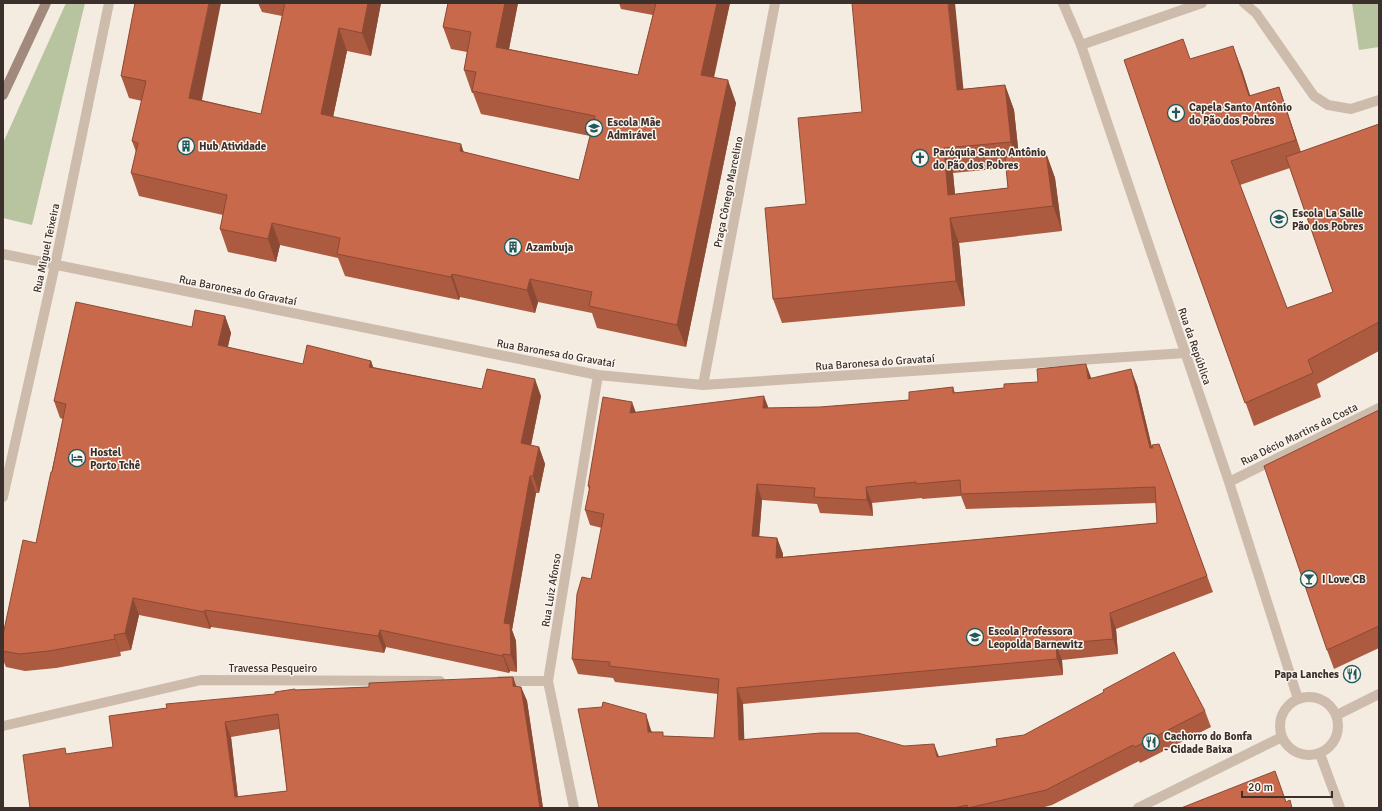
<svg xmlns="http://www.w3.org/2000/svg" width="1382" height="811" font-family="Signika,sans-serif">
  <rect width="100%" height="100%" fill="#f4ebe1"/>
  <path fill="#b8c4a0" d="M66 3H85L32 225 3 218V143Z
    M1352 3H1379V47L1359 50Z"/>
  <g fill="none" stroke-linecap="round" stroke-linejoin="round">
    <path stroke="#cdbbac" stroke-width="10" d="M1244 3 1256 13 1314 96 1328 105 1351 109 1379 100
      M1081 45 1202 3"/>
    <path stroke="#cdbbac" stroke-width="10" d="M1063 3 1081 45 1229 482 1298 699
      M3 254 598 375 703 385 1185 353
      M703 385 775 3
      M1229 482 1379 408
      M3 497 55 265 109 3
      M500 681H548
      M3 726 201 680 440 681
      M574 808 548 681 598 375"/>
    <path stroke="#cdbbac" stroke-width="10" d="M1280 726a29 29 0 1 1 58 0a29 29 0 1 1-58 0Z
      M1337 715 1379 694
      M1320 754 1340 808
      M1138 808 1282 737"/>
    <path stroke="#a18a7d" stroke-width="10" d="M3 95 46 3"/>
  </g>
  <path fill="#ac5a40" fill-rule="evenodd" d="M135 3 202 100 261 114 282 16 262 12 258 3H381L371 56 347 51 333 117 464 152 579 180 590 136 481 114 473 93H472L464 70 467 52 451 49 443 27 448 3H518L509 49 638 75 653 15 621 9 619 3H730L714 78 736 103 686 347 597 328 592 313 538 302 535 313 460 297 459 300 345 276 338 258 280 245 276 262 228 252 220 229 223 215 139 196 131 173 136 152 132 141 142 101 129 98 121 76Z
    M1190 59 1242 70 1250 96 1279 87 1287 111 1301 152 1379 124V351L1317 384 1321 397 1254 426 1173 203ZM1290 168 1333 292 1287 308 1240 185Z
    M1005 85 1014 110 1019 156 1046 153 1055 178 1062 231 959 243 965 306 782 323 773 299 806 204 862 112 963 89ZM1006 168 1008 188 955 194 953 173Z
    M225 316 231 333 228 347 303 364 371 361 373 367 482 389 541 396 531 445 539 447 545 464 539 493H536L512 630 516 641 517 672 510 671 509 673 386 647 384 653 211 627 210 629 139 615 131 650 120 652 121 656 56 668 25 671 6 667 3 660V635L36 543 63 419 60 418 54 401 192 327Z
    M1092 378 1137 385 1152 448 1159 444 1213 592 1116 629 1118 654 1062 660 1063 675 743 704 744 740 939 757 1205 711 1211 727 1140 763 1139 761 1052 805 1041 808H599L651 730 652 732 664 736 714 738 718 694 615 682 613 678 578 674 572 659 591 579 602 528 590 525 585 510 589 490 588 486 636 412 820 407 909 400 953 387 955 393 1004 388ZM961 496 966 509 1156 503 1157 523 783 557V554L777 538 759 537 762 500 817 504 820 513 873 516 872 503 922 498V499Z
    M1379 410V648L1334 669 1327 650Z
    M513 677 516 687H521L527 701 543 808H30L67 754 113 747 275 694 295 690 369 687ZM279 729 287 791 238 797 231 737Z"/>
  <path fill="#8c4a34" d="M209 3H221L198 120 189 98Z
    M368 3H381L371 56 362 33Z
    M505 3H518L505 69 496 47Z
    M717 3H730L709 97 701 75Z
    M948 3H955L966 115 957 90Z
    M339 28 347 51 329 136 321 114Z
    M1233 46 1242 70 1258 120 1249 96Z
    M728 80 736 103 686 347 677 325Z
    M1005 85 1014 110 1020 167 1011 142Z
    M1279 87 1287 111 1304 163 1296 140Z
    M461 144 469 167 460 151Z
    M944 148 953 173 957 217 948 195Z
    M1046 153 1055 178 1062 231 1053 206Z
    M950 218 959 243 965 306 956 281Z
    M272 223 280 245 276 262 268 239Z
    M452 274 460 297 459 300 451 277Z
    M530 279 538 302 535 313 527 290Z
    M225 316 231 333 224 362 218 345Z
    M371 361 377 378 369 367Z
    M1086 364 1092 380 1088 379Z
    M1131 369 1137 385 1156 464 1150 448Z
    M535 379 541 396 528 460 521 443Z
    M764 396 770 412 763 408Z
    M632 402 638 418 630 413Z
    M539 447 545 464 539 493 533 476Z
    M530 476 536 493 512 630 516 641 517 672 511 655 504 623Z
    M757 484 762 500 758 552 752 536Z
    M866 487 872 503 873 516 867 500Z
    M777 538 783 554 782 573 776 558Z
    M133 598 139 615 131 650 125 633Z
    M205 610 211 627 210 629 204 612Z
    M1110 613 1116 629 1118 654 1113 639Z
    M380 630 386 647 384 653 378 636Z
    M114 635 120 652 121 656 115 639Z
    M1056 644 1062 660 1063 675 1057 659Z
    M503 654 510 671 509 673 503 656Z
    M513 677 518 691 513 686Z
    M521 687 527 701 543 808H540Z
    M737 688 743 704 745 756 739 740Z
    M646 714 651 730 654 748 648 732Z
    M225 722 231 737 239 808 235 797Z
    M934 744 940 759 937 757Z"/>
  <path fill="#c8694b" stroke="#8c4a34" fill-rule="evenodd" d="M135 3H209L189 98 261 114 285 3H368L362 33 339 28 321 114 461 144 460 151 579 180 595 116 472 91 476 72 464 70 471 32 443 27 448 3H505L496 47 638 75 656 3H717L701 75 728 80 677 325 589 306 592 292 530 279 527 290 452 274 451 277 337 254 340 238 272 223 268 239 220 229 227 195 131 173 138 143 132 141 146 81 121 76Z
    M852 3H948L957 90 1005 85 1011 142 944 148 948 195 1008 188 1005 157 1046 153 1053 206 950 218 956 281 773 299 765 208 806 204 798 118 862 112Z
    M1183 39 1190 59 1233 46 1249 96 1279 87 1296 140 1231 161 1287 308 1333 292 1286 157 1379 124V322L1308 360 1313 373 1245 403 1173 203 1124 60Z
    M76 302 192 327 195 310 225 316 218 345 303 364 307 345 371 361 369 367 482 389 487 369 535 379 521 443 539 447 533 476H530L504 623 510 624 511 655 503 654V656L380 630 378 636 205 610 204 612 133 598 125 633 114 635 115 639 49 651 19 654 3 651V635L23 540 36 543 51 472H52L66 404 54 401Z
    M1086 364 1088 379 1131 369 1150 448H1153L1152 445 1159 444 1207 576 1110 613 1113 639 1056 644 1057 659 737 688 739 740 821 733H858L904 746 934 744 937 757 997 746 996 739 1024 735 1104 692 1103 690 1174 652 1205 711 1135 747 1133 745 1046 790 968 808 967 805 954 808H599L578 709 602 707 603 702 646 714 648 732H663V736L714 738 719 679 609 666 610 662 572 659 577 594 582 577 591 579 604 514 585 510 590 486H588L603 397 632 402 630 413 764 396 763 408 820 407 909 400V392L953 387V393L1004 388V384L1038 382 1037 369ZM960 480 961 494 1155 487 1157 523 776 558 777 538 752 536 757 484 815 488 814 497 867 500 866 487 916 482V484Z
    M1379 410V626L1327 650 1264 466Z
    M513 677V686L521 687 540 808H30L23 755 65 748 66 754 113 747 109 716 167 708 166 704 275 694V692L295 689V690L369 687V683ZM278 714 287 791 235 797 225 722Z
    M1275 771 1286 802 1290 800 1292 808H1181Z"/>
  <defs>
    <g id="church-ring" transform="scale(0.9)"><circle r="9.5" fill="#fbf5ee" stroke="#1f5a5e" stroke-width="1.5"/><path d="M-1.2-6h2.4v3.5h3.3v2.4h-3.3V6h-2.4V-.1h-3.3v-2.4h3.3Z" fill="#1f5a5e"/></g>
    <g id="school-ring" transform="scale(0.9)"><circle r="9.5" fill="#fbf5ee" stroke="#1f5a5e" stroke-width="1.5"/><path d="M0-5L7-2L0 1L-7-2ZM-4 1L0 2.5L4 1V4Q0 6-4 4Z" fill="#1f5a5e"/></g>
    <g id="building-ring" transform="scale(0.9)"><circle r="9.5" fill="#fbf5ee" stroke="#1f5a5e" stroke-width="1.5"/><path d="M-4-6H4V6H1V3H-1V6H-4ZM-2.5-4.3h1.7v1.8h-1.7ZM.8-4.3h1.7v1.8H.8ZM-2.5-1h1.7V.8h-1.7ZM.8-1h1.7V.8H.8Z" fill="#1f5a5e"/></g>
    <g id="hotel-ring" transform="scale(0.9)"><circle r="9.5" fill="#fbf5ee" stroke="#1f5a5e" stroke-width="1.5"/><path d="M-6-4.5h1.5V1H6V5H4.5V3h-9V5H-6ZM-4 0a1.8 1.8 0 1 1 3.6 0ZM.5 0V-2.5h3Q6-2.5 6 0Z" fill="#1f5a5e"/></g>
    <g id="bar-ring" transform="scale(0.9)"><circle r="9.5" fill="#fbf5ee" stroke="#1f5a5e" stroke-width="1.5"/><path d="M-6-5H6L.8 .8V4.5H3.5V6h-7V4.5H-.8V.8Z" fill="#1f5a5e"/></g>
    <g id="restaurant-ring" transform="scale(0.9)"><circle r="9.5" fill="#fbf5ee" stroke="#1f5a5e" stroke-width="1.5"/><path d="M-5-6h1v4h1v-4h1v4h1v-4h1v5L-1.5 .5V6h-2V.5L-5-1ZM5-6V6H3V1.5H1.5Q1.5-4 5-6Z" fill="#1f5a5e"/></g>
  </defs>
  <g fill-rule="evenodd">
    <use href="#church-ring" x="1176" y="113"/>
    <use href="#school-ring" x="594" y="128"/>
    <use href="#building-ring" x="186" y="146"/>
    <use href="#church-ring" x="920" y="158"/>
    <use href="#school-ring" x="1279" y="219"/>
    <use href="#building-ring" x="513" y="247"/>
    <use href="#hotel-ring" x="77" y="458"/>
    <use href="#bar-ring" x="1309" y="579"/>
    <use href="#school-ring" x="975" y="637"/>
    <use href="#restaurant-ring" x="1352" y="674"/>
    <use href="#restaurant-ring" x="1151" y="742"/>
  </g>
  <g text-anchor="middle" stroke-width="3" stroke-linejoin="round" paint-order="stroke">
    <g font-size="11" font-weight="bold" fill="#3b302b" stroke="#fbf5ee" text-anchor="start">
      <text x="1189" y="111">Capela Santo Antônio<tspan x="1189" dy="13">do Pão dos Pobres</tspan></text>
      <text x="607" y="126">Escola Mãe<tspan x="607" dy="13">Admirável</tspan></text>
      <text x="199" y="150">Hub Atividade</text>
      <text x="933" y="156">Paróquia Santo Antônio<tspan x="933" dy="13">do Pão dos Pobres</tspan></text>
      <text x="1292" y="217">Escola La Salle<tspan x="1292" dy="13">Pão dos Pobres</tspan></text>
      <text x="526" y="251">Azambuja</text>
      <text x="90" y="456">Hostel<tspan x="90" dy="13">Porto Tchê</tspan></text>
      <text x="1322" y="583">I Love CB</text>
      <text x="988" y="635">Escola Professora<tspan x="988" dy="13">Leopolda Barnewitz</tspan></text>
      <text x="1339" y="678" text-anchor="end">Papa Lanches</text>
      <text x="1164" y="740">Cachorro do Bonfa<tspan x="1164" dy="13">- Cidade Baixa</tspan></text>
    </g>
    <g font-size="11" fill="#3b302b" stroke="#fbf5ee">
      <text transform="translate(728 192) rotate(-79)" y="4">Praça Cônego Marcelino</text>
      <text transform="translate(46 248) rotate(-78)" y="4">Rua Miguel Teixeira</text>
      <text transform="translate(238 290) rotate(11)" y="4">Rua Baronesa do Gravataí</text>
      <text transform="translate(1195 346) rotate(71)" y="4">Rua da República</text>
      <text transform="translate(556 353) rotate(10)" y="4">Rua Baronesa do Gravataí</text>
      <text transform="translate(875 362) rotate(-4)" y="4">Rua Baronesa do Gravataí</text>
      <text transform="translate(1299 434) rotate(-26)" y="4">Rua Décio Martins da Costa</text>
      <text transform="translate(551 590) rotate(-81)" y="4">Rua Luiz Afonso</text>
      <text x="273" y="672">Travessa Pesqueiro</text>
    </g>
  </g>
  <rect width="1382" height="811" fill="none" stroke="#3b302b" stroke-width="8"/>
  <path d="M1242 791v6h90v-6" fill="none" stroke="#3b302b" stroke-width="2"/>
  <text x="1248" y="791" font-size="12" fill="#3b302b" stroke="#fbf5ee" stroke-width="3" paint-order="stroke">20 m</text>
</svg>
